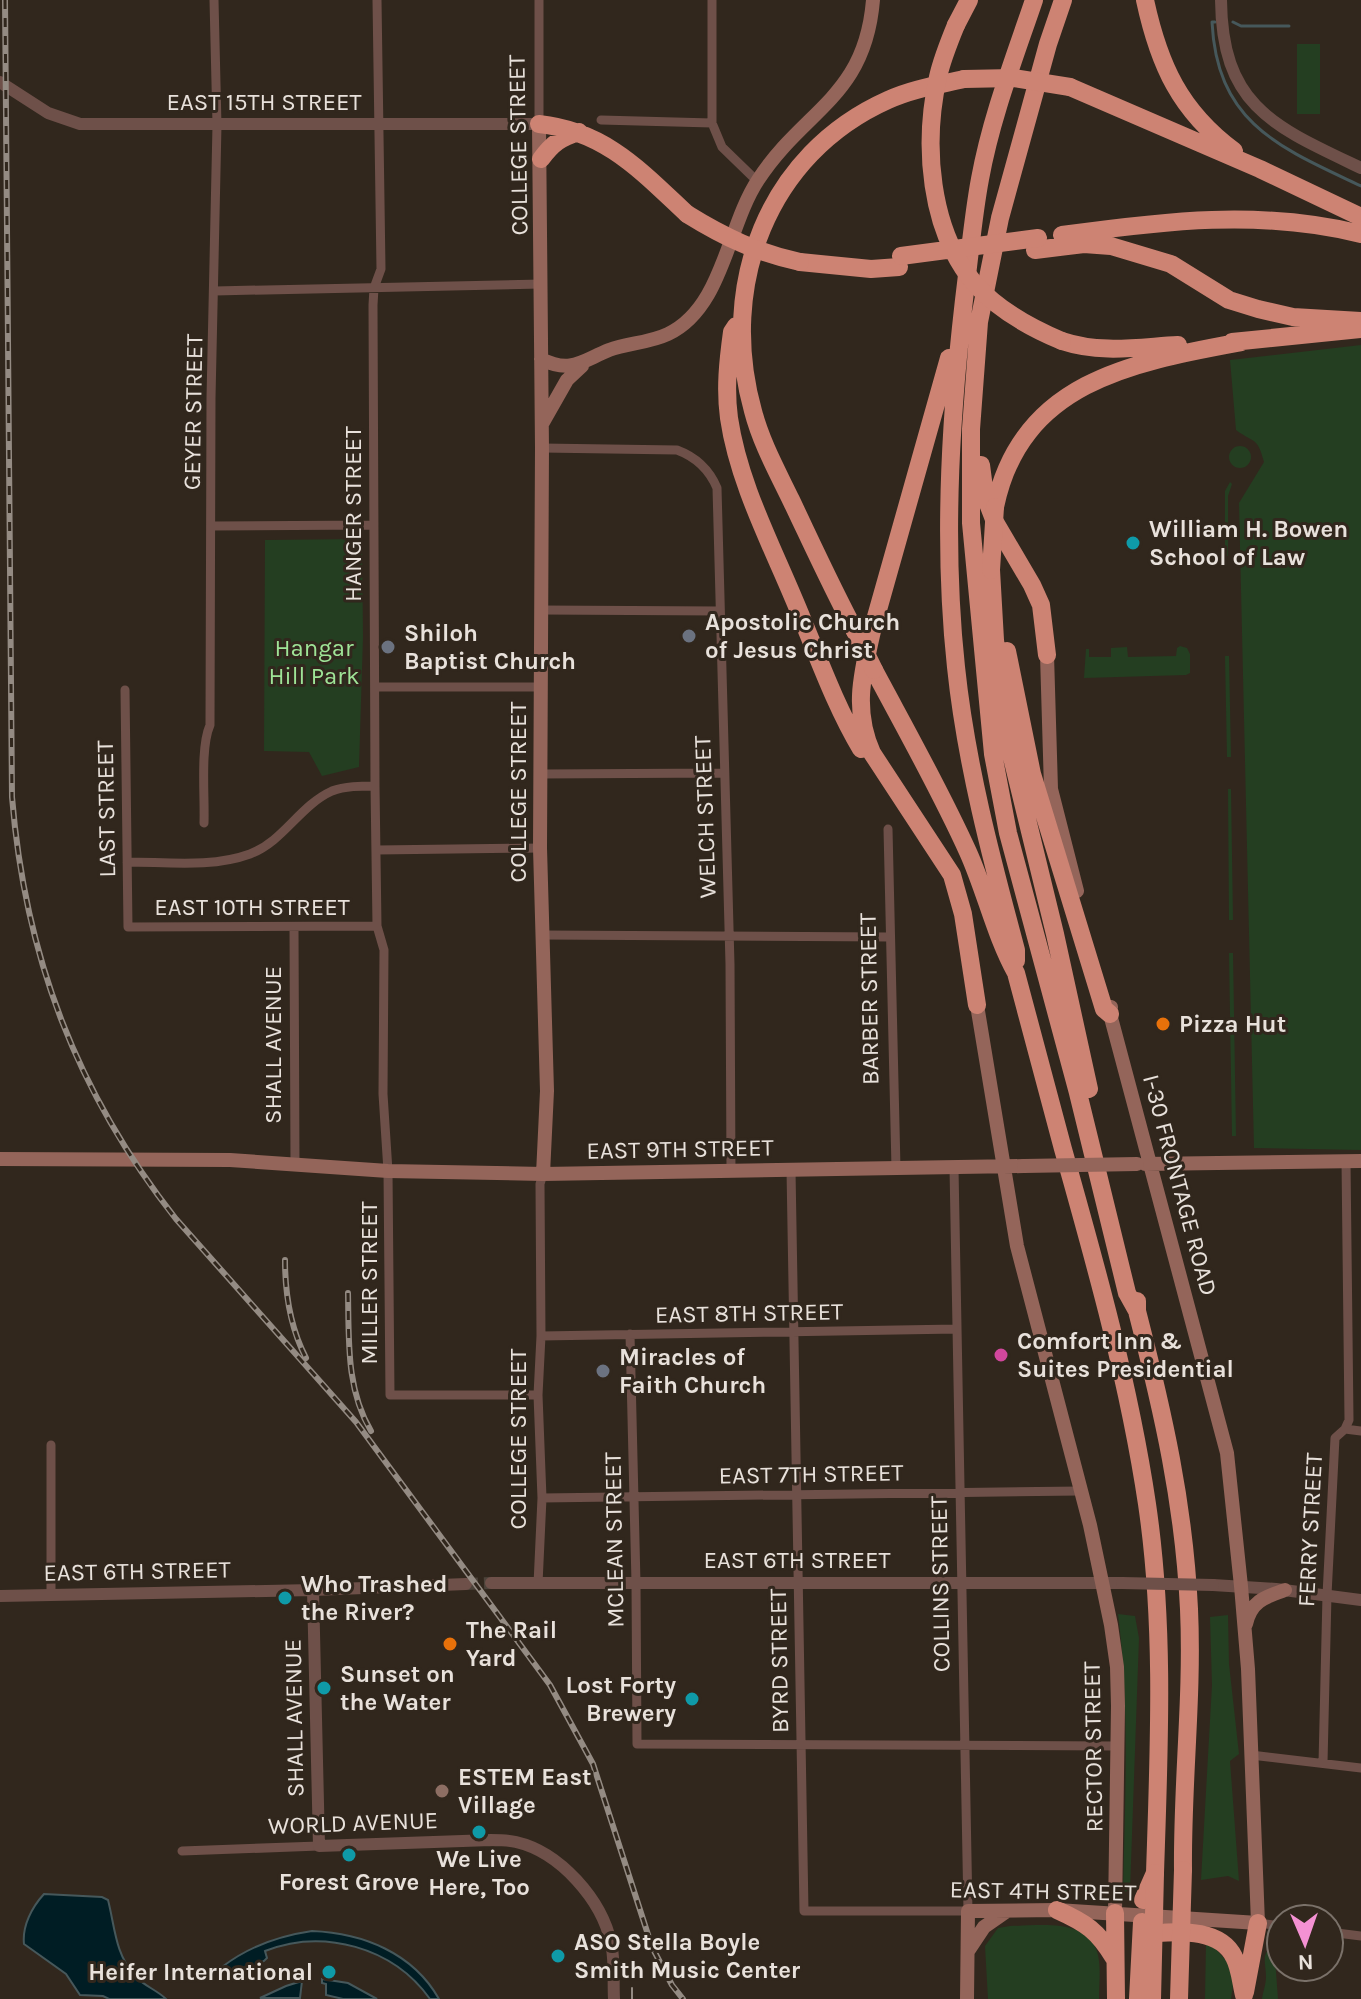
<svg xmlns="http://www.w3.org/2000/svg" width="1361" height="1999" font-family="Karla,sans-serif">
  <rect width="100%" height="100%" fill="#31271d"/>
  <path fill="#243e21" d="M1297 44H1320V114H1297Z
    M1361 345V1150L1254 1148 1239 503 1264 462C1257 436 1255 444 1236 430L1230 360Z
    M1229 457a11 11 0 1 1 22 0a11 11 0 1 1-22 0Z
    M1230 482 1232 484 1228 496V556H1225V491Z
    M362 539 363 637 359 767 322 776 309 752 264 751 265 540Z
    M1180 646 1187 648 1190 654V673L1186 675 1084 678 1086 649H1089V657H1111V648L1127 647 1128 657 1176 656 1177 648Z
    M1225 656H1229L1231 757H1227Z
    M1228 789H1231L1233 920H1229Z
    M1229 953H1233L1236 1136H1232Z
    M1118 1614 1135 1616 1139 1638 1130 1891 1123 1892C1125 1799 1130 1707 1118 1614Z
    M1228 1615 1229 1664 1239 1754 1230 1761 1239 1881 1228 1876 1201 1880 1212 1685 1210 1617Z
    M1010 1926C1039 1926 1089 1917 1098 1955 1101 1968 1099 1985 1099 1999H988L985 1946 998 1928Z
    M1210 1942 1235 1971 1231 1999H1205L1206 1943Z
    M1274 1945 1278 1999H1262C1263 1992 1266 1984 1266 1977 1266 1963 1260 1953 1274 1945Z"/>
  <path fill="#001d24" stroke="#46585b" stroke-width="2" d="M44 1894 102 1897 108 1900C115 1927 115 1954 135 1976 144 1986 157 1990 166 1999H109L103 1996 80 1995 66 1974 24 1944C22 1926 32 1907 44 1894Z
    M312 1931C363 1933 413 1953 439 1999H430C393 1947 323 1928 265 1951L267 1958 264 1961 233 1978 222 1967C249 1946 278 1936 312 1931Z
    M322 1979 348 1983 377 1999H343L326 1995V1984L322 1983Z
    M302 1981 300 1998H260L286 1986Z"/>
  <g fill="none" stroke-linecap="round" stroke-linejoin="round">
    <path stroke="#46585b" stroke-width="3" d="M1215 22H1212C1217 124 1281 148 1361 186
      M1233 22 1241 26H1289"/>
    <path stroke="#4c433a" stroke-width="12" stroke-dasharray="12 6" stroke-linecap="butt" d="M466 1584 491 1583"/>
    <path stroke="#6e5049" stroke-width="9" d="M377 0 381 269 374 288 373 305 375 786 377 926 384 950 383 1094 388 1171 390 1395H538
      M539 0V124
      M712 0V123L722 147 757 181
      M601 120 712 123
      M215 291 541 284
      M542 448 677 450C696 457 709 469 717 488L730 964 731 1171
      M212 526 373 525
      M541 610 720 611
      M375 687H540
      M125 690 128 927 377 926
      M541 774 723 773
      M204 823C205 796 200 748 210 725L211 398 217 125 214 0
      M888 829 896 1168
      M377 850 540 848
      M127 862C166 862 212 868 250 854 284 841 299 806 332 791 345 786 361 786 375 786
      M294 927 295 1164
      M542 935 889 937
      M791 1170 804 1911H968L954 1168
      M630 1334 636 1583 637 1744 1118 1746
      M541 1336 957 1329
      M1345 1429 1361 1431
      M51 1445V1595
      M542 1498 1080 1491
      M538 1584 542 1498 538 1395 541 1336 540 1184 543 1174
      M1251 1755 1361 1768
      M1323 1763 1327 1595 1335 1438 1345 1429 1349 1420 1346 1161
      M182 1851 319 1846
      M1258 1923 1281 1926
      M1329 1932 1361 1936"/>
    <path stroke="#6e5049" stroke-width="12" d="M1221 0C1222 107 1275 127 1361 168
      M0 82 48 113 80 124H539
      M491 1583H1122
      M1213 1585 1276 1589 1361 1600
      M313 1590 319 1846 491 1840C499 1840 508 1840 516 1842 560 1852 602 1900 611 1943 615 1960 613 1981 614 1999
      M0 1596 313 1590 466 1584"/>
    <path stroke="#94655a" stroke-width="14" d="M539 124 542 448 540 848 547 1091 543 1174
      M541 359C571 374 582 361 609 350 628 343 649 343 668 334 723 308 727 227 758 180 804 109 865 98 873 0
      M542 424 567 380 582 366
      M1047 655 1051 789 1077 891
      M977 1005 1017 1246 1090 1525 1111 1625 1117 1667 1118 1706 1115 1913
      M0 1159 230 1160 388 1171 543 1174 1024 1166
      M1145 1164 1361 1161
      M1246 1624C1251 1601 1265 1597 1285 1590
      M968 1951 984 1927 1007 1911
      M967 1999 968 1911 1057 1910 1258 1923 1248 1669 1241 1586 1227 1453 1110 1014 1111 1007"/>
    <path stroke="#cd8373" stroke-width="18" d="M1063 0 1048 44 1000 218 979 322 971 429V523L993 754 1008 833 1078 1093 1127 1293 1137 1311
      M1145 0C1159 65 1180 111 1234 151
      M956 25 969 0
      M1070 87 1260 169 1361 217
      M539 124C605 131 641 171 687 214
      M541 159C552 144 561 137 579 132
      M1062 235C1163 221 1261 209 1361 234
      M1035 250 1084 244 1111 246 1171 264 1229 300 1258 309 1293 317 1361 321
      M800 262 871 269 899 267
      M736 326 732 332C728 361 725 389 729 418 738 480 769 540 793 597 815 648 833 702 861 749
      M1062 341C1101 354 1139 347 1178 345
      M1232 342 1361 329
      M949 358 872 631C862 675 853 711 872 753L952 875 963 914 977 1005
      M981 465 985 496 995 522 1032 585 1041 605 1047 655
      M995 507C1021 381 1134 362 1242 342
      M991 570 995 640 1007 737 1055 934 1089 1089
      M855 631C832 588 812 544 791 500 777 471 761 442 753 411 718 286 767 154 888 100 912 89 938 85 964 79
      M1007 651 1032 774 1104 1009 1110 1014
      M874 670C906 730 940 790 968 852 986 892 995 935 1016 973 1032 1032 1047 1091 1063 1149 1096 1266 1129 1383 1147 1504 1165 1626 1159 1750 1155 1873L1143 1900
      M1016 961V950C991 857 966 763 956 667 942 537 951 404 967 275 971 243 974 211 980 179 991 118 1014 59 1034 0
      M1137 1301V1311C1163 1412 1184 1504 1189 1609 1193 1696 1182 1783 1183 1870
      M1057 1910C1086 1923 1098 1931 1114 1958
      M1115 1913 1116 1999
      M1146 1942 1151 1935 1157 1933C1183 1931 1221 1930 1234 1957 1240 1968 1241 1983 1244 1995
      M1245 1992 1258 1923"/>
    <path stroke="#948b83" stroke-width="2" d="M632 1988V1999"/>
    <g stroke="#948b83" stroke-width="6">
      <path id="rail" d="M5 0 12 797C25 957 77 1093 176 1219L356 1422 550 1685 593 1764 652 1947 672 1985 683 1999
        M285 1260C285 1294 290 1327 306 1358
        M348 1293C349 1340 346 1389 371 1431"/>
    </g>
    <use href="#rail" stroke="#31271d" stroke-width="3" stroke-dasharray="9" stroke-linecap="butt"/>
    <path stroke="#6e5049" stroke-width="12" d="M1122 1583 1213 1585"/>
    <path stroke="#94655a" stroke-width="14" d="M1024 1166 1137 1164"/>
    <path stroke="#cd8373" stroke-width="18" d="M956 25C949 42 942 59 938 77 923 144 929 230 975 284 998 310 1031 328 1062 341
      M964 79 1014 78 1070 87
      M687 214C724 237 758 253 800 262
      M901 256 1038 238
      M991 570 995 507
      M855 631 874 670
      M1138 1999 1142 1922
      M1152 1999 1155 1873
      M1179 1999 1183 1870"/>
  </g>
  <g fill="#0f9aa8" stroke="#31271d" stroke-width="3">
    <circle cx="1133" cy="543" r="8"/>
    <circle cx="285" cy="1598" r="8"/>
    <circle cx="324" cy="1688" r="8"/>
    <circle cx="692" cy="1699" r="8"/>
    <circle cx="479" cy="1832" r="8"/>
    <circle cx="349" cy="1855" r="8"/>
    <circle cx="558" cy="1956" r="8"/>
    <circle cx="329" cy="1972" r="8"/>
  </g>
  <g fill="#6b7280" stroke="#31271d" stroke-width="3">
    <circle cx="689" cy="636" r="8"/>
    <circle cx="388" cy="647" r="8"/>
    <circle cx="603" cy="1371" r="8"/>
  </g>
  <g fill="#e8710a" stroke="#31271d" stroke-width="3">
    <circle cx="1163" cy="1024" r="8"/>
    <circle cx="450" cy="1644" r="8"/>
  </g>
  <circle fill="#d1479c" stroke="#31271d" stroke-width="3" cx="1001" cy="1355" r="8"/>
  <circle fill="#8d6e63" stroke="#31271d" stroke-width="3" cx="442" cy="1791" r="8"/>
  <g text-anchor="middle" stroke-width="6" stroke-linejoin="round" paint-order="stroke">
    <g font-size="24" fill="#e8e1db" stroke="#31271d">
      <text x="264" y="110">EAST 15TH STREET</text>
      <text transform="translate(518 145) rotate(-91)" y="8">COLLEGE STREET</text>
      <text transform="translate(193 412) rotate(-89)" y="8">GEYER STREET</text>
      <text transform="translate(353 514) rotate(-90)" y="8">HANGER STREET</text>
      <text transform="translate(518 792) rotate(-90)" y="8">COLLEGE STREET</text>
      <text transform="translate(106 809) rotate(-91)" y="8">LAST STREET</text>
      <text transform="translate(705 817) rotate(-92)" y="8">WELCH STREET</text>
      <text x="252" y="915">EAST 10TH STREET</text>
      <text transform="translate(869 999) rotate(-91)" y="8">BARBER STREET</text>
      <text transform="translate(273 1045) rotate(-90)" y="8">SHALL AVENUE</text>
      <text transform="translate(680 1149) rotate(-1)" y="8">EAST 9TH STREET</text>
      <text transform="translate(1180 1185) rotate(75)" y="8">I-30 FRONTAGE ROAD</text>
      <text transform="translate(369 1283) rotate(-90)" y="8">MILLER STREET</text>
      <text transform="translate(749 1313) rotate(-1)" y="8">EAST 8TH STREET</text>
      <text transform="translate(518 1439) rotate(-90)" y="8">COLLEGE STREET</text>
      <text transform="translate(811 1474) rotate(-1)" y="8">EAST 7TH STREET</text>
      <text transform="translate(1310 1530) rotate(-87)" y="8">FERRY STREET</text>
      <text transform="translate(614 1540) rotate(-91)" y="8">MCLEAN STREET</text>
      <text x="797" y="1568">EAST 6TH STREET</text>
      <text transform="translate(137 1571) rotate(-1)" y="8">EAST 6TH STREET</text>
      <text transform="translate(940 1584) rotate(-91)" y="8">COLLINS STREET</text>
      <text transform="translate(779 1661) rotate(-91)" y="8">BYRD STREET</text>
      <text transform="translate(294 1718) rotate(-91)" y="8">SHALL AVENUE</text>
      <text transform="translate(1093 1747) rotate(-91)" y="8">RECTOR STREET</text>
      <text transform="translate(353 1823) rotate(-2)" y="8">WORLD AVENUE</text>
      <text transform="translate(1043 1891) rotate(1)" y="8">EAST 4TH STREET</text>
    </g>
    <g font-size="24" font-weight="bold" fill="#e8e1db" stroke="#31271d" text-anchor="start">
      <text x="1149" y="537">William H. Bowen<tspan x="1149" dy="28">School of Law</tspan></text>
      <text x="705" y="630">Apostolic Church<tspan x="705" dy="28">of Jesus Christ</tspan></text>
      <text x="404" y="641">Shiloh<tspan x="404" dy="28">Baptist Church</tspan></text>
      <text x="1179" y="1032">Pizza Hut</text>
      <text x="1017" y="1349">Comfort Inn &amp;<tspan x="1017" dy="28">Suites Presidential</tspan></text>
      <text x="619" y="1365">Miracles of<tspan x="619" dy="28">Faith Church</tspan></text>
      <text x="301" y="1592">Who Trashed<tspan x="301" dy="28">the River?</tspan></text>
      <text x="466" y="1638">The Rail<tspan x="466" dy="28">Yard</tspan></text>
      <text x="340" y="1682">Sunset on<tspan x="340" dy="28">the Water</tspan></text>
      <text x="676" y="1693" text-anchor="end">Lost Forty<tspan x="676" dy="28">Brewery</tspan></text>
      <text x="458" y="1785">ESTEM East<tspan x="458" dy="28">Village</tspan></text>
      <text x="479" y="1867" text-anchor="middle">We Live<tspan x="479" dy="28">Here, Too</tspan></text>
      <text x="349" y="1890" text-anchor="middle">Forest Grove</text>
      <text x="574" y="1950">ASO Stella Boyle<tspan x="574" dy="28">Smith Music Center</tspan></text>
      <text x="313" y="1980" text-anchor="end">Heifer International</text>
    </g>
    <g font-size="24" fill="#9fe497" stroke="#31271d">
      <text x="314" y="656">Hangar<tspan x="314" dy="28">Hill Park</tspan></text>
    </g>
  </g>
  <g transform="translate(1305 1943) rotate(178)"><circle r="38" fill="#31271d" stroke="#7a7169" stroke-width="2"/>
  <path d="M0-6L14 30L0 20L-14 30Z" fill="#f491d3"/>
  <text y="-12" font-size="22" font-weight="bold" text-anchor="middle" fill="#e8e1db">N</text>
  </g>
</svg>
